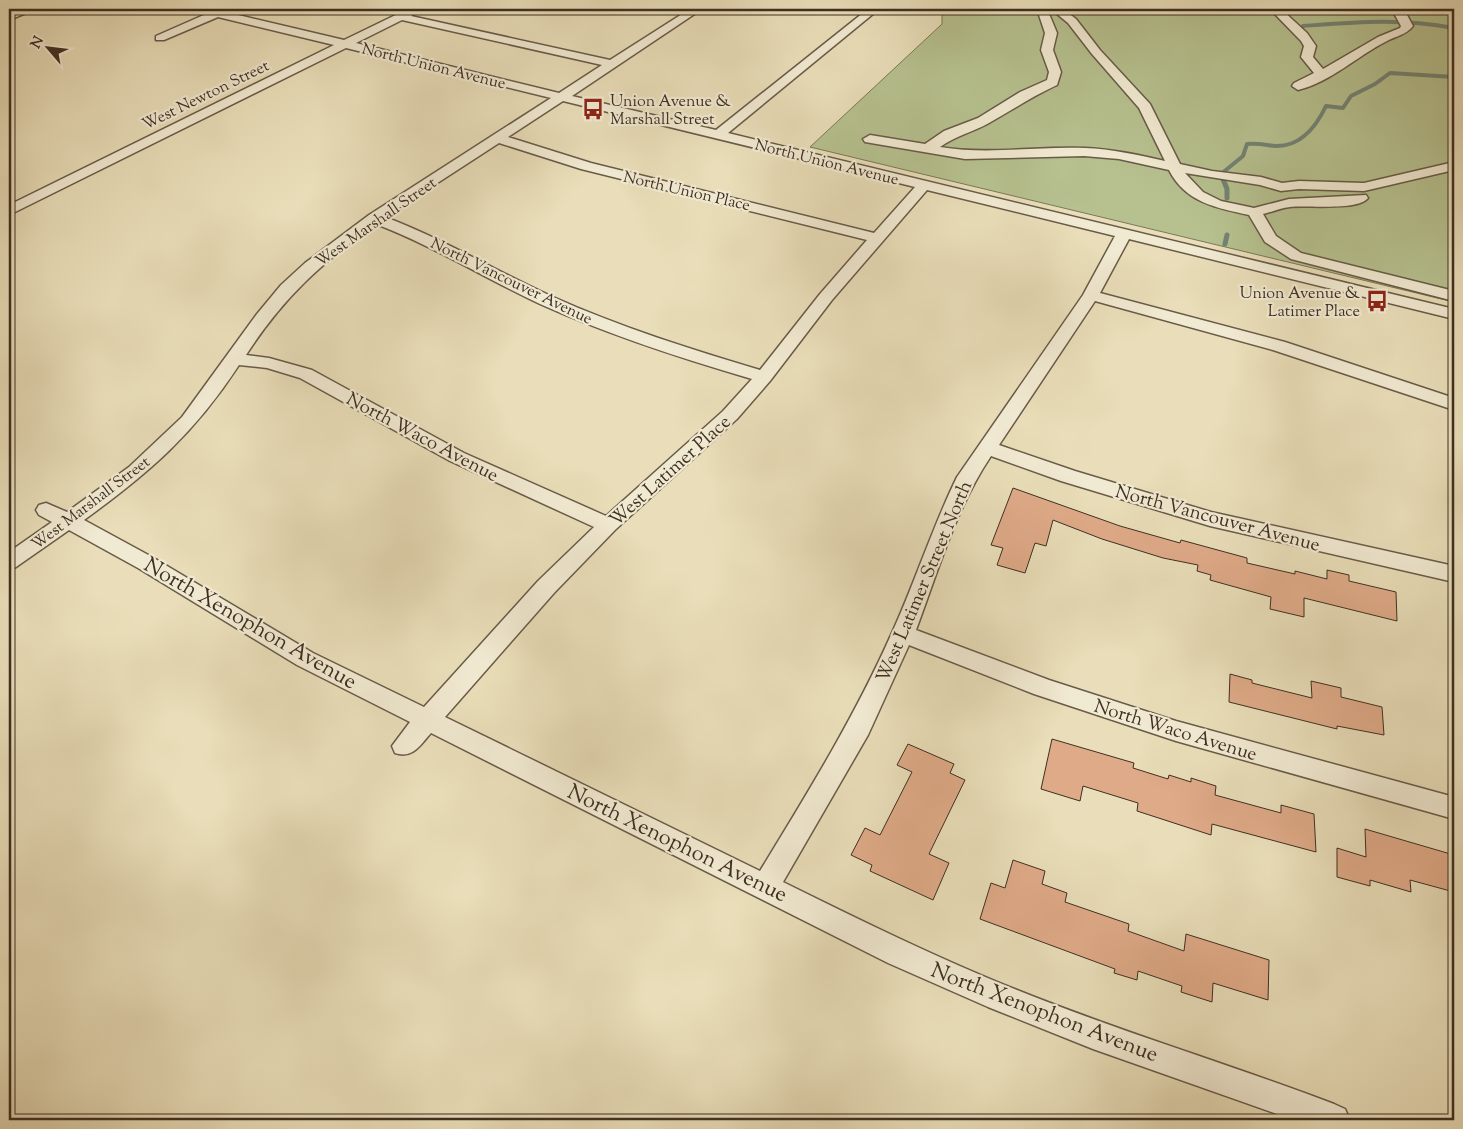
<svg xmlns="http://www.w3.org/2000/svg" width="1463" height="1129" font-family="'Sorts Mill Goudy',serif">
  <rect width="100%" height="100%" fill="#e9deb9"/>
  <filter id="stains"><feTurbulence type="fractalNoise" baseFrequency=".004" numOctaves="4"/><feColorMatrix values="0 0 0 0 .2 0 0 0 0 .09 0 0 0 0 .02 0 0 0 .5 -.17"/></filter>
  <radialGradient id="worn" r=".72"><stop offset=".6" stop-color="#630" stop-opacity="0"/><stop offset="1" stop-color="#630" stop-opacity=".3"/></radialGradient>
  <path fill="#b6c18f" stroke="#7a7859" d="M942 9H1454V302L810 147 942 24Z"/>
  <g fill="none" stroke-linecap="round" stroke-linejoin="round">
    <path stroke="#748475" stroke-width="4" d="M1303 26C1357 22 1400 18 1454 28
      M1224 180 1221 174 1243 156 1247 144C1257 143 1266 145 1275 146 1300 147 1316 127 1326 106L1343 108 1351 96 1375 84 1390 73 1454 77"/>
    <path stroke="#748475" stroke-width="5" d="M1223 179 1227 189V198
      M1225 244 1227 235"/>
  </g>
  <path fill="#dfaa88" stroke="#3e2f23" d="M1013 488 1120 526 1180 543 1181 540 1247 558V563L1295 574V571L1327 579V570L1349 575V581L1396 592 1397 621 1304 598V617L1270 609 1271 597 1210 580 1211 575 1197 571 1198 565 1163 558 1102 539 1053 520 1046 546 1035 543 1025 573 997 565 1003 548 991 545Z
    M1230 674 1252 680V683L1312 698 1311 681 1341 688V697L1382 707 1384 735 1337 726V729L1229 702Z
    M1052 739 1134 763 1133 768 1168 779 1169 775 1191 782V778L1216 786 1215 795 1281 813V805L1314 814 1316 852 1212 824 1211 835 1137 811 1138 803 1083 786 1080 801 1041 789Z
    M908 744 954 764 950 773 965 780 929 854 949 863 933 900 870 871 872 865 851 855 865 828 880 835 912 772 897 765Z
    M1365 829 1454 855V892L1410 880 1411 892 1370 880V886L1337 877V848L1366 857Z
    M1013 860 1045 871 1042 884 1067 893 1065 902 1129 924 1128 931 1184 951 1186 934 1269 960 1268 1000 1213 983 1212 1002 1181 992 1182 986 1138 971 1137 980 1114 973 1115 969 980 919 991 883 1005 888Z"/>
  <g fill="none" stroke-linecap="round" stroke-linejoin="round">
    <g stroke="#695b48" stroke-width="3">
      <path id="minor" d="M21 9H36L9 20V13Z
        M195 9 217 10 344 40 408 9H421L411 16 610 60 690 9H702L572 96 716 130 868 9H879L728 133 1454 309V319L1129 239 1100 293 1285 342 1454 398V410L1273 350 1095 301 999 445 1075 471 1211 512 1454 566V582L1210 526 1061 481 991 456C956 508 938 571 916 630L1049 680 1176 721 1454 797V819L1176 741 1034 694 909 645 868 735 783 882C860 920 937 958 1017 990 1121 1032 1229 1064 1334 1104L1345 1109 1350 1120H1294L1093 1049 988 1007 888 963 431 733C420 745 413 759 395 753L392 746 410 722 297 665 138 568 69 530 16 567 9 570V552L52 522 39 515 36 510 39 505 46 503 67 512 129 467 182 417 257 314 281 285 305 263 369 215 551 98 346 48 9 215V205L334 45 218 17 164 40H156V36L206 14 196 11ZM402 20 602 65 559 93 356 43ZM563 101 915 187 874 233 591 163 508 137ZM499 143 581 169 867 240 820 294 760 370C690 349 620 327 553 297 496 271 443 239 385 217ZM927 190 1115 236 1083 295 957 477C932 528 915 583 891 635 854 718 807 794 760 871L445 717 554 593 615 530 737 419 770 381 832 300ZM376 224C433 246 485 278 540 304 609 335 680 358 752 379L723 411 606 516 464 453 312 370 269 358 246 355C284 297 320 264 376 224ZM239 365 267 368 300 378 450 461 594 527 538 581 424 707 313 653 152 557 84 520C150 472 194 434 239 365Z
        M1037 9H1047L1057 33 1053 50 1061 72 1057 85C1033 96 1012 110 989 123 973 132 955 136 940 147 988 155 1036 146 1085 148 1112 149 1138 155 1165 161L1139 108 1092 54 1068 23 1051 9H1063L1076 19 1100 50 1150 104 1180 164 1212 171 1261 177 1282 183 1299 181 1364 183 1454 162V170L1364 191 1299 189 1281 191 1260 185 1185 173 1203 192 1221 201 1254 208 1289 199 1366 195 1368 198C1358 211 1307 205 1290 207 1281 208 1272 212 1263 214L1276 236 1301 253 1454 291V301L1291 259 1265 242 1249 215C1216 208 1185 202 1169 170L1119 159 1084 156 965 159 865 142 863 139 870 135 925 144 944 131 978 118 1020 92 1047 80 1049 72 1041 50 1045 33Z
        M1270 9H1281L1307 33 1316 46 1313 57 1323 69 1378 37 1400 28 1401 26 1395 15 1398 9H1408L1407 15 1413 26C1406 35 1396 36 1387 41 1357 56 1331 82 1298 90L1292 86 1294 83 1314 73 1301 57 1304 46 1301 41Z"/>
    </g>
    <use href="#minor" fill="#f1ead2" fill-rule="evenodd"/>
  </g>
  <defs>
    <g id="bus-bare" transform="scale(1.725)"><path d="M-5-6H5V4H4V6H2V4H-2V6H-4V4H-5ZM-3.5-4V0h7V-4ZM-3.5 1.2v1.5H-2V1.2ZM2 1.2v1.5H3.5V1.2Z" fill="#8f2418" stroke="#f1ead2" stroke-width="2.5" paint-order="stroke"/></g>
  </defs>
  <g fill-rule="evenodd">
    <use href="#bus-bare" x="593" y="109"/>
    <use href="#bus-bare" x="1377" y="301"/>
  </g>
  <g text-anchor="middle" stroke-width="4.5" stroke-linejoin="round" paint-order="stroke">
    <g font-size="16" fill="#3e2f23" stroke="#f1ead2">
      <text transform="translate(434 65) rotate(14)" y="6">North Union Avenue</text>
      <text transform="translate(205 94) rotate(-26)" y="6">West Newton Street</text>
      <text transform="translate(827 161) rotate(14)" y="6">North Union Avenue</text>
      <text transform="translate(687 190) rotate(13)" y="6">North Union Place</text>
      <text transform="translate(375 221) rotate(-35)" y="6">West Marshall Street</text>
      <text transform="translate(512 280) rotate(26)" y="6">North Vancouver Avenue</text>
      <text transform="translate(90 502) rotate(-37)" y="6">West Marshall Street</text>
    </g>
    <g font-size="16" fill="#3e2f23" stroke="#f1ead2" text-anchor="start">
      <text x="610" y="106">Union Avenue &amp;<tspan x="610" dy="18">Marshall Street</tspan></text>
      <text x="1360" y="298" text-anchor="end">Union Avenue &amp;<tspan x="1360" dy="18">Latimer Place</tspan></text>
    </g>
    <g font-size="19" fill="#3e2f23" stroke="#f1ead2">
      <text transform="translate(423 436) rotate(28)" y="7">North Waco Avenue</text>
      <text transform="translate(669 470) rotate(-42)" y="7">West Latimer Place</text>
      <text transform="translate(1218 517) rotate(15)" y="7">North Vancouver Avenue</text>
      <text transform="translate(923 581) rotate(-67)" y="7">West Latimer Street North</text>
      <text transform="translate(1176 729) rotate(17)" y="7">North Waco Avenue</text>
    </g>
    <g font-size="22" fill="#3e2f23" stroke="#f1ead2">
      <text transform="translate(251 622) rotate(30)" y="8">North Xenophon Avenue</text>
      <text transform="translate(678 842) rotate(26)" y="8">North Xenophon Avenue</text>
      <text transform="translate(1045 1011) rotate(21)" y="8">North Xenophon Avenue</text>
    </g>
  </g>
  <rect width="1463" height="1129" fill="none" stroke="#e9deb9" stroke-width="30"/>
  <rect x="10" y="10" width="1443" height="1109" fill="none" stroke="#3e2f23" stroke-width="2.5"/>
  <rect x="15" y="15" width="1433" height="1099" fill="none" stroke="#3e2f23"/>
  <g transform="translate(48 48) rotate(298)" stroke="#f1ead2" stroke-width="4" paint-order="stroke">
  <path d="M0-4L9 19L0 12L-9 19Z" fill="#3e2f23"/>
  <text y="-8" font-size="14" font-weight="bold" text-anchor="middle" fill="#3e2f23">N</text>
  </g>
  <rect width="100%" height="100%" filter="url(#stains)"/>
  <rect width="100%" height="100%" fill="url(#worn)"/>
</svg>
